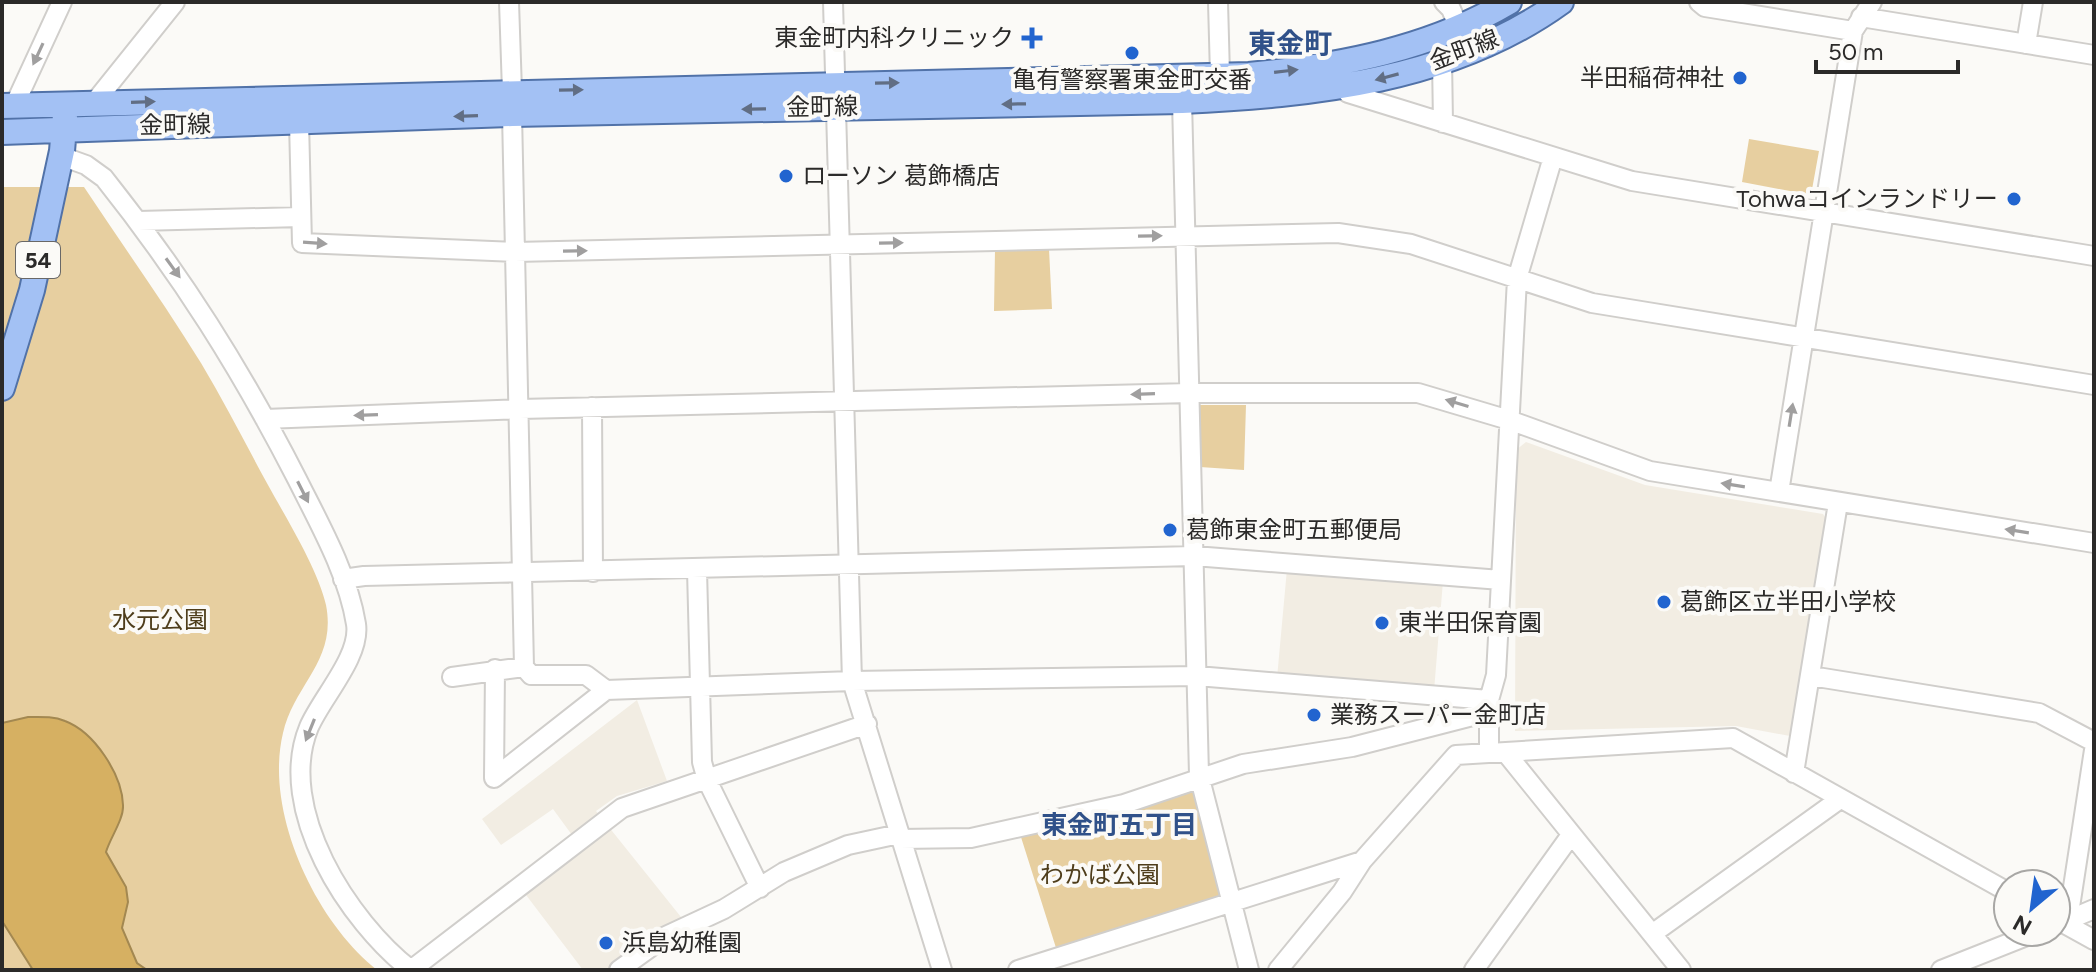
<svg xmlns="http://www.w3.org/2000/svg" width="2096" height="972" font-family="Figtree,'Noto Sans JP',sans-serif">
  <rect width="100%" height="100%" fill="#fbfaf7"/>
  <path fill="#f2ede3" d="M1526 442 1645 485 1823 514 1827 520 1790 736 1736 726 1515 731 1516 450Z
    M1287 569 1443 581 1434 691 1277 678Z
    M637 700 667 781 617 796 596 811 685 922 617 970H583L523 891 580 846 553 809 501 845 482 819Z"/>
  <path fill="#e7cfa0" d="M1749 139 1819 151 1811 195 1742 182Z
    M2 187H84C123 246 164 303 201 363 225 403 246 445 268 485 286 518 318 569 326 605 337 661 294 684 283 733 264 812 315 921 377 970H2Z
    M1049 249 1052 309 994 311 995 250Z
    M1199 405H1246L1244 470 1200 467Z
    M1195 783 1222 898 1057 951 1020 834Z"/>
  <path fill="#d6b062" stroke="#a38851" stroke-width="2" d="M28 717C40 717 53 716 65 721 94 732 122 774 123 805 124 819 110 838 106 852L126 887 128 902 122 928 137 963 147 970H33L2 921V723Z"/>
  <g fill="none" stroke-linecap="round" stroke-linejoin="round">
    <g stroke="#d0cecb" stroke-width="22">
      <path id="minor" d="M509 2 512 91
        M833 2 852 681 1197 676 1489 700V752
        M1218 2 1220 75
        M1444 2 1451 9 1459 28
        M1699 2 1705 7 1853 31
        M1861 17 2094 55
        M2026 44 2033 2
        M1442 59 1443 123
        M1342 79 1348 93 1632 181 2094 256
        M1182 101 1199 775 1249 970
        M94 103 175 2
        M14 106 62 2
        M512 114 524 667
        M299 122 302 243 515 252 1338 233 1411 244 1592 303 2094 385
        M61 156 86 165 104 178C182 276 240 368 297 479 319 523 348 574 356 624 361 656 322 697 309 727 275 809 349 922 411 970
        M138 221 301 217
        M592 407 593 572
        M265 419 520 409 1190 393H1418L1509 420 1650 471 2094 543
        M1779 492 1853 31 1872 2
        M697 570 702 762 707 780 760 888
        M343 579 364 576 1194 556 1501 580
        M495 669 494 778 606 690 852 681 942 970
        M1811 676 2039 713 2094 742
        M452 677 524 667 531 675H586L606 690
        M1489 700 1496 675 1517 279 1553 157
        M1506 753 1681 970
        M1794 773 1838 503
        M900 839 971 838 1124 804 1243 764 1352 747 1488 712
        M2056 919 2094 940
        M2068 920 2094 750
        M2059 924 2094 909
        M1652 934 1840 799
        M411 970 622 808 867 724
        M619 970 666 936 724 909 784 872 848 845 899 834
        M1018 970 1362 861
        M1278 970 1342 892 1362 861 1456 755 1733 738 2008 892
        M1474 970 1571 835
        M1941 970 2037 932"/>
    </g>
    <g stroke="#5172a8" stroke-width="28">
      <path id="major" d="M2 106 1249 75C1340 66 1430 49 1509 2
        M2 132 512 114 1182 101C1312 95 1452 81 1561 2
        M2 388 32 290 62 151 65 115"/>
    </g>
    <use href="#minor" stroke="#fff" stroke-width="18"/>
    <use href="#major" stroke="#a3c1f4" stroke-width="24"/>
  </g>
  <defs><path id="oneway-solid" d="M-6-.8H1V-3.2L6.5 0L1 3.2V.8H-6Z" transform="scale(2)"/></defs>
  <g fill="#a09f9f">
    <use href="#oneway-solid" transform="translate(38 54) rotate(115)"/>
    <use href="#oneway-solid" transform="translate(1150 236) rotate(-1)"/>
    <use href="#oneway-solid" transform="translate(315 243) rotate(4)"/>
    <use href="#oneway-solid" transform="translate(891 243) rotate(-1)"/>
    <use href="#oneway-solid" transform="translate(575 251) rotate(-1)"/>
    <use href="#oneway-solid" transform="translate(173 268) rotate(54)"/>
    <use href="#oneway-solid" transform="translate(1143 394) rotate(178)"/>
    <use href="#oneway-solid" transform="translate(1457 403) rotate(-163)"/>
    <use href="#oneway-solid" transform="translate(366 415) rotate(178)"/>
    <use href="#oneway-solid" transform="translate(1791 415) rotate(-81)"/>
    <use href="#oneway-solid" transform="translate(1733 485) rotate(-171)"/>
    <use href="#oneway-solid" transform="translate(303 492) rotate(63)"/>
    <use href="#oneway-solid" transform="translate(2017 531) rotate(-171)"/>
    <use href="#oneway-solid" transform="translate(310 730) rotate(112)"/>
  </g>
  <g fill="#616e84">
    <use href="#oneway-solid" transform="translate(1286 71) rotate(-7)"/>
    <use href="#oneway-solid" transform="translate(1387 77) rotate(165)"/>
    <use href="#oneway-solid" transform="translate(887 83) rotate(-1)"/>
    <use href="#oneway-solid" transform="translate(571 90) rotate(-1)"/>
    <use href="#oneway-solid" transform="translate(143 102) rotate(-2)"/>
    <use href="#oneway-solid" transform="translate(1014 104) rotate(179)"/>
    <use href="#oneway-solid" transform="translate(754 109) rotate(179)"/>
    <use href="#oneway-solid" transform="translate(466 116) rotate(178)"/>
  </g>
  <g fill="#2164cf" stroke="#fbfaf7" stroke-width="3">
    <path d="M1028 26h8v8h8v8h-8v8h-8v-8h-8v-8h8z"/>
    <circle cx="1132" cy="53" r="8"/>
    <circle cx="1740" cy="78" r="8"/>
    <circle cx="786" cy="176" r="8"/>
    <circle cx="2014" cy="199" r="8"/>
    <circle cx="1170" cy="530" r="8"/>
    <circle cx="1664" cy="602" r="8"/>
    <circle cx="1382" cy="623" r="8"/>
    <circle cx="1314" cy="715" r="8"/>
    <circle cx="606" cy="943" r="8"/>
  </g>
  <g text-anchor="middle" stroke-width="8" stroke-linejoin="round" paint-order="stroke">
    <rect fill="#fbfaf7" stroke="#696867" stroke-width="2" x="16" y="242" width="44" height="36" rx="6"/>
    <g font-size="22" font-weight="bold" fill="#2b2a29">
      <text x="38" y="268">54</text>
    </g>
    <g font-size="24" fill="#2b2a29" stroke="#fbfaf7" text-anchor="start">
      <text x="1014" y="46" text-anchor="end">東金町内科クリニック</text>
      <text x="1724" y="86" text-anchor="end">半田稲荷神社</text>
      <text x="1132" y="88" text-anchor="middle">亀有警察署東金町交番</text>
      <text x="802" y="184">ローソン 葛飾橋店</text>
      <text x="1998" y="207" text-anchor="end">Tohwaコインランドリー</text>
      <text x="1186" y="538">葛飾東金町五郵便局</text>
      <text x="1680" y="610">葛飾区立半田小学校</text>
      <text x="1398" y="631">東半田保育園</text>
      <text x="1330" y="723">業務スーパー金町店</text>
      <text x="622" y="951">浜島幼稚園</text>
    </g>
    <g font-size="24" fill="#2b2a29" stroke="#fbfaf7">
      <text transform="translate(1464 50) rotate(-21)" y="8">金町線</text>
      <text transform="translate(822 107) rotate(-1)" y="8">金町線</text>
      <text transform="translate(175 125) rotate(-1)" y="8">金町線</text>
    </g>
    <g font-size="24" fill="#4e3d1b" stroke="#fbfaf7">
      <text x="160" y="628">水元公園</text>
      <text x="1100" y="883">わかば公園</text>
    </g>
    <g font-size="26" font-weight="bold" fill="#305189" stroke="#fbfaf7">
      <text x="1119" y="834">東金町五丁目</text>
    </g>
    <g font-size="28" font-weight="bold" fill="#305189" stroke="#fbfaf7">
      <text x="1290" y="53">東金町</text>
    </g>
  </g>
  <rect width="2096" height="972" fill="none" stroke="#2b2a29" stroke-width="8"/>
  <g transform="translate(2032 908) rotate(209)"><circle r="38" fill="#fbfaf7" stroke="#a8a7a5" stroke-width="2"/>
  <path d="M0-6L14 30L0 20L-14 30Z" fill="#2164cf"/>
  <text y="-12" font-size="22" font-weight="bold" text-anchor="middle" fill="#2b2a29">N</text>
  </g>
  <path d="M1816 60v12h142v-12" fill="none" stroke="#2b2a29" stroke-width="4"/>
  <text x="1828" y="60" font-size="24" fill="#2b2a29" stroke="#fbfaf7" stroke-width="6" paint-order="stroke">50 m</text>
</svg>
